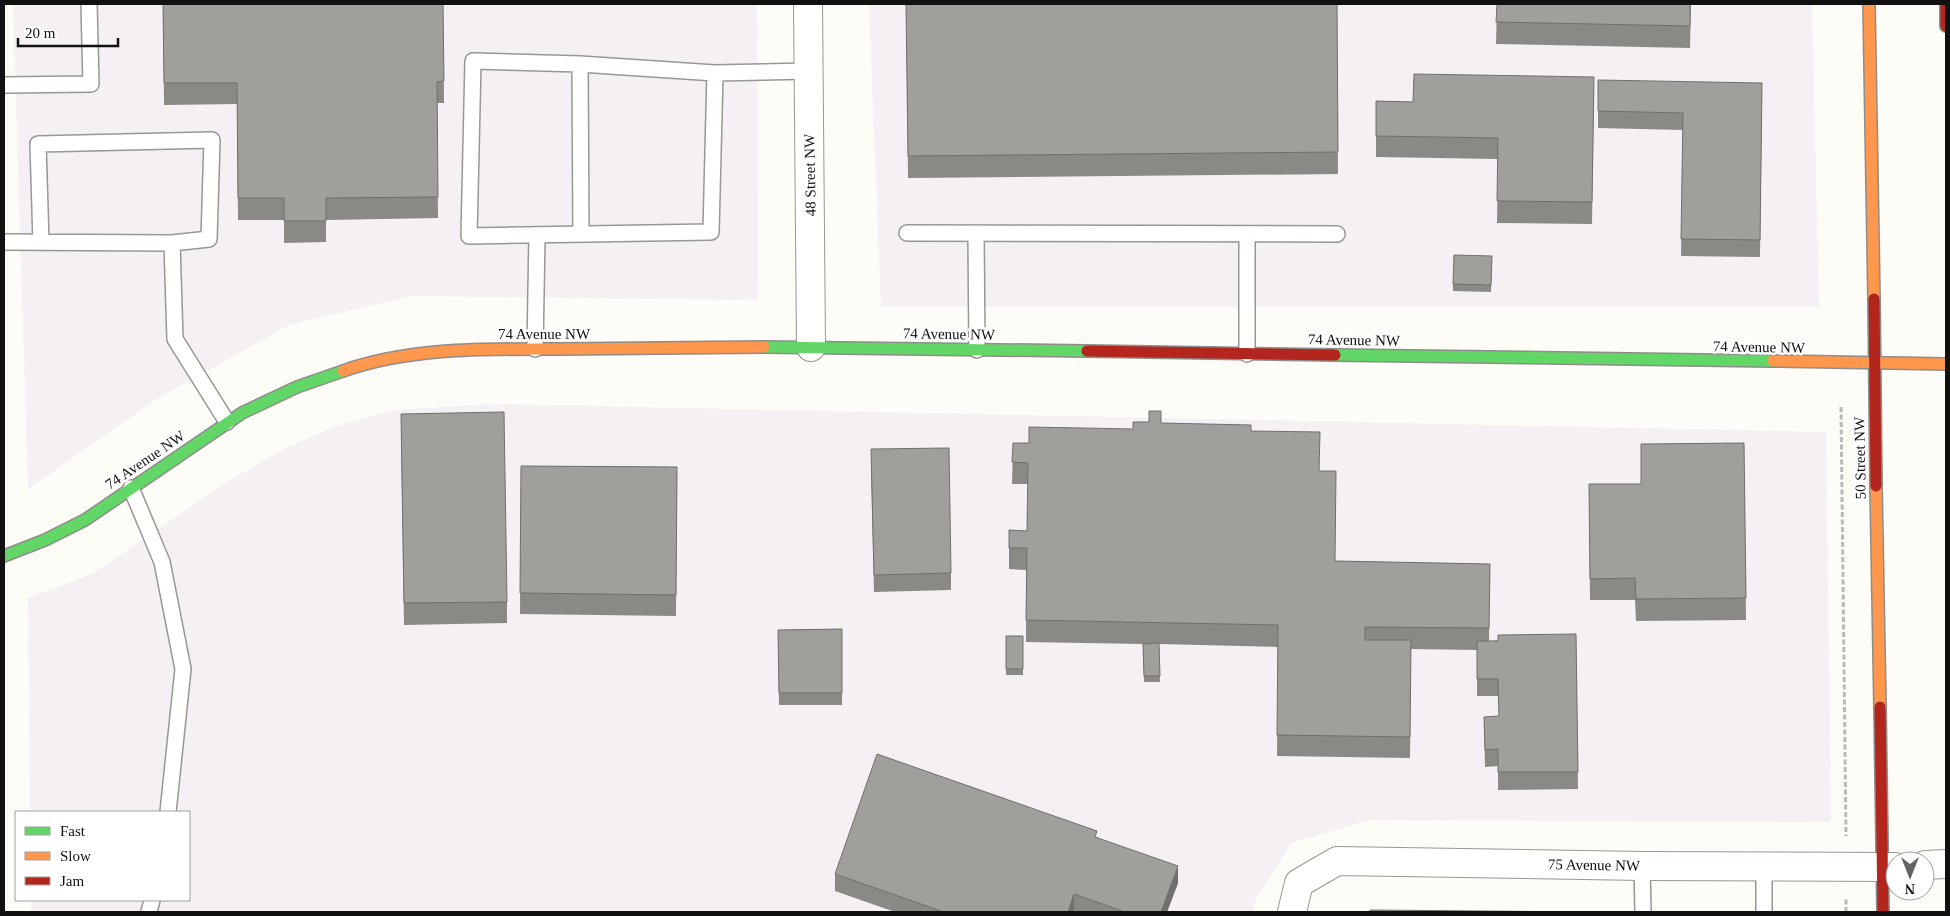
<svg xmlns="http://www.w3.org/2000/svg" width="1950" height="916" font-family="'Times New Roman',serif">
  <rect width="100%" height="100%" fill="#fdfcf7"/>
  <path fill="#f5f0f3" d="M13 4H757L758 300 411 296 289 325 158 398 28 489Z
    M869 4H1812L1819 307H881Z
    M492 404 1826 432 1831 822 1371 820 1291 843 1254 903V912H31V900H189V812H30L28 598 92 574 232 479 286 448 331 428 392 410Z"/>
  <g fill="none" stroke-linecap="round" stroke-linejoin="round">
    <g stroke="#979795" stroke-width="18">
      <path id="lane" d="M473 61 580 64 715 73 711 232 469 236Z
        M580 64 581 234
        M715 73 809 71
        M4 85 91 84 89 4
        M907 233 1337 234
        M976 233 977 350
        M4 242 172 243 175 339 227 422
        M41 242 38 144 212 140 209 239 172 243
        M535 349 537 235
        M1247 354V234
        M131 488 162 562 183 669 168 812
        M1642 866 1643 912
        M1764 866V912
        M149 912 152 900"/>
    </g>
    <g stroke="#979795" stroke-width="30">
      <path id="street" d="M808 4 811 347
        M1925 865 1946 864
        M1292 912 1299 883 1337 861 1642 866 1895 867"/>
    </g>
    <g stroke="#8e8d8b" stroke-width="14">
      <path id="fast" d="M764 347 1087 351
        M1335 355 1773 361
        M4 556 45 540 85 520 242 413 297 387 343 371"/>
    </g>
    <g stroke="#8e8d8b" stroke-width="14">
      <path id="slow" d="M1869 4 1874 299
        M1773 361 1946 364
        M343 371C411 347 488 349 560 349 628 348 696 348 764 347
        M1876 486 1880 707"/>
    </g>
    <g stroke="#8e8d8b" stroke-width="14">
      <path id="jam" d="M1946 4V26
        M1874 299 1876 486
        M1087 351 1335 355
        M1880 707 1883 912"/>
    </g>
    <path stroke="#b9b9b8" stroke-width="3" stroke-dasharray="5 2.5" stroke-linecap="butt" d="M1841 407 1846 836
      M1846 912V897"/>
    <use href="#lane" stroke="#fffffe" stroke-width="15"/>
    <use href="#street" stroke="#fffffe" stroke-width="28"/>
    <use href="#fast" stroke="#63d668" stroke-width="11"/>
    <use href="#slow" stroke="#ff974d" stroke-width="11"/>
    <use href="#jam" stroke="#b3261e" stroke-width="11"/>
  </g>
  <path fill="#8a8986" d="M163 4H443L444 103H437L438 218 326 220V242L284 243V220H238L237 104 164 105Z
    M906 4H1337L1338 174 908 178Z
    M1497 4H1691L1690 48 1496 44Z
    M1594 77 1592 224 1497 223 1498 159 1376 157V101L1413 102Z
    M1598 80 1762 100 1760 257 1681 256 1683 130 1598 128Z
    M1492 256 1491 292 1453 291V284Z
    M1161 423 1251 431 1320 471 1335 561 1490 564 1489 641 1576 634 1578 789 1498 790V766L1485 767 1484 717 1499 716 1498 696H1477V650L1411 649 1410 758 1277 756 1278 647 1159 644 1160 682H1144L1143 644 1026 642V570L1009 569V530L1027 531 1028 484H1012L1013 443H1029L1133 429Z
    M401 435 507 602V623L404 625Z
    M1744 443 1746 620 1636 621 1635 600H1590L1589 484H1641Z
    M521 466 677 467 676 616 520 614Z
    M871 467 951 573V590L874 592Z
    M842 629V705H779L778 630Z
    M1006 636H1023V675H1006Z
    M1097 837 1178 883 1167 912H895L835 891V874Z"/>
  <path fill="#716f6d" d="M1178 866V883L1167 912H1161Z
    M1074 894V912H1068Z"/>
  <path fill="#a19f9c" stroke="#716f6d" d="M163 4H443L444 81 437 82 438 197 326 198V221H284V198H238L237 83H164Z
    M906 4H1337L1338 152 908 156Z
    M1497 4H1690V26L1496 22Z
    M1414 74 1594 77 1592 202 1497 201 1498 138 1376 136V101L1413 102Z
    M1598 80 1762 83 1760 240 1681 239 1683 113 1598 111Z
    M1454 255 1492 256 1491 285 1453 284Z
    M1149 411H1161V423L1251 425V431L1320 432 1319 471H1336L1335 561 1490 564 1489 628 1365 627V640H1411L1410 737 1277 735 1278 625 1026 620 1027 548H1009V530L1027 531 1028 463 1012 462 1013 443H1029V427L1133 429V422H1149Z
    M504 412 507 602 404 603 401 414Z
    M1744 443 1746 598 1636 599 1635 578 1590 579 1589 484H1641V444Z
    M949 448 951 573 874 575 871 449Z
    M521 466 677 467 676 595 520 593Z
    M842 629V693H779L778 630Z
    M1576 634 1578 772H1498V749L1485 750 1484 717 1499 716 1498 679H1477V641H1498V635Z
    M1006 636H1023V669H1006Z
    M1159 643 1160 676H1144L1143 644Z
    M877 754 1097 831 1095 837 1178 866 1161 912H1125L1074 894 1068 912H944L835 874Z
    M1371 910 1593 912H1368Z"/>
  <g text-anchor="middle" stroke-width="5" stroke-linejoin="round" paint-order="stroke">
    <g font-size="15" fill="#111" stroke="#fff">
      <text transform="translate(810 175) rotate(-91)" y="5">48 Street NW</text>
      <text x="544" y="339">74 Avenue NW</text>
      <text transform="translate(949 334) rotate(1)" y="5">74 Avenue NW</text>
      <text transform="translate(1354 340) rotate(1)" y="5">74 Avenue NW</text>
      <text transform="translate(1759 347) rotate(1)" y="5">74 Avenue NW</text>
      <text transform="translate(1860 458) rotate(-91)" y="5">50 Street NW</text>
      <text transform="translate(145 460) rotate(-34)" y="5">74 Avenue NW</text>
      <text transform="translate(1594 865) rotate(1)" y="5">75 Avenue NW</text>
    </g>
  </g>
  <rect width="1950" height="916" fill="none" stroke="#111111" stroke-width="10"/>
  <rect x="15" y="811" width="175" height="90" fill="#ffffff" stroke="#a0a0a0"/>
  <rect x="25" y="827" width="25" height="8" fill="#63d668" stroke="#a0a0a0"/>
  <text x="60" y="836" font-size="15" fill="#111111">Fast</text>
  <rect x="25" y="852" width="25" height="8" fill="#ff974d" stroke="#a0a0a0"/>
  <text x="60" y="861" font-size="15" fill="#111111">Slow</text>
  <rect x="25" y="877" width="25" height="8" fill="#b3261e" stroke="#a0a0a0"/>
  <text x="60" y="886" font-size="15" fill="#111111">Jam</text>
  <g transform="translate(1910 876) rotate(180)"><circle r="24" fill="#ffffff" stroke="#a0a0a0"/>
  <path d="M0-4L9 19L0 12L-9 19Z" fill="#646362"/>
  <text y="-8" font-size="14" font-weight="bold" text-anchor="middle" fill="#111111">N</text>
  </g>
  <path d="M18 38v8h100v-8" fill="none" stroke="#111111" stroke-width="2.5"/>
  <text x="25" y="38" font-size="15" fill="#111111" stroke="#ffffff" stroke-width="4" paint-order="stroke">20 m</text>
</svg>
